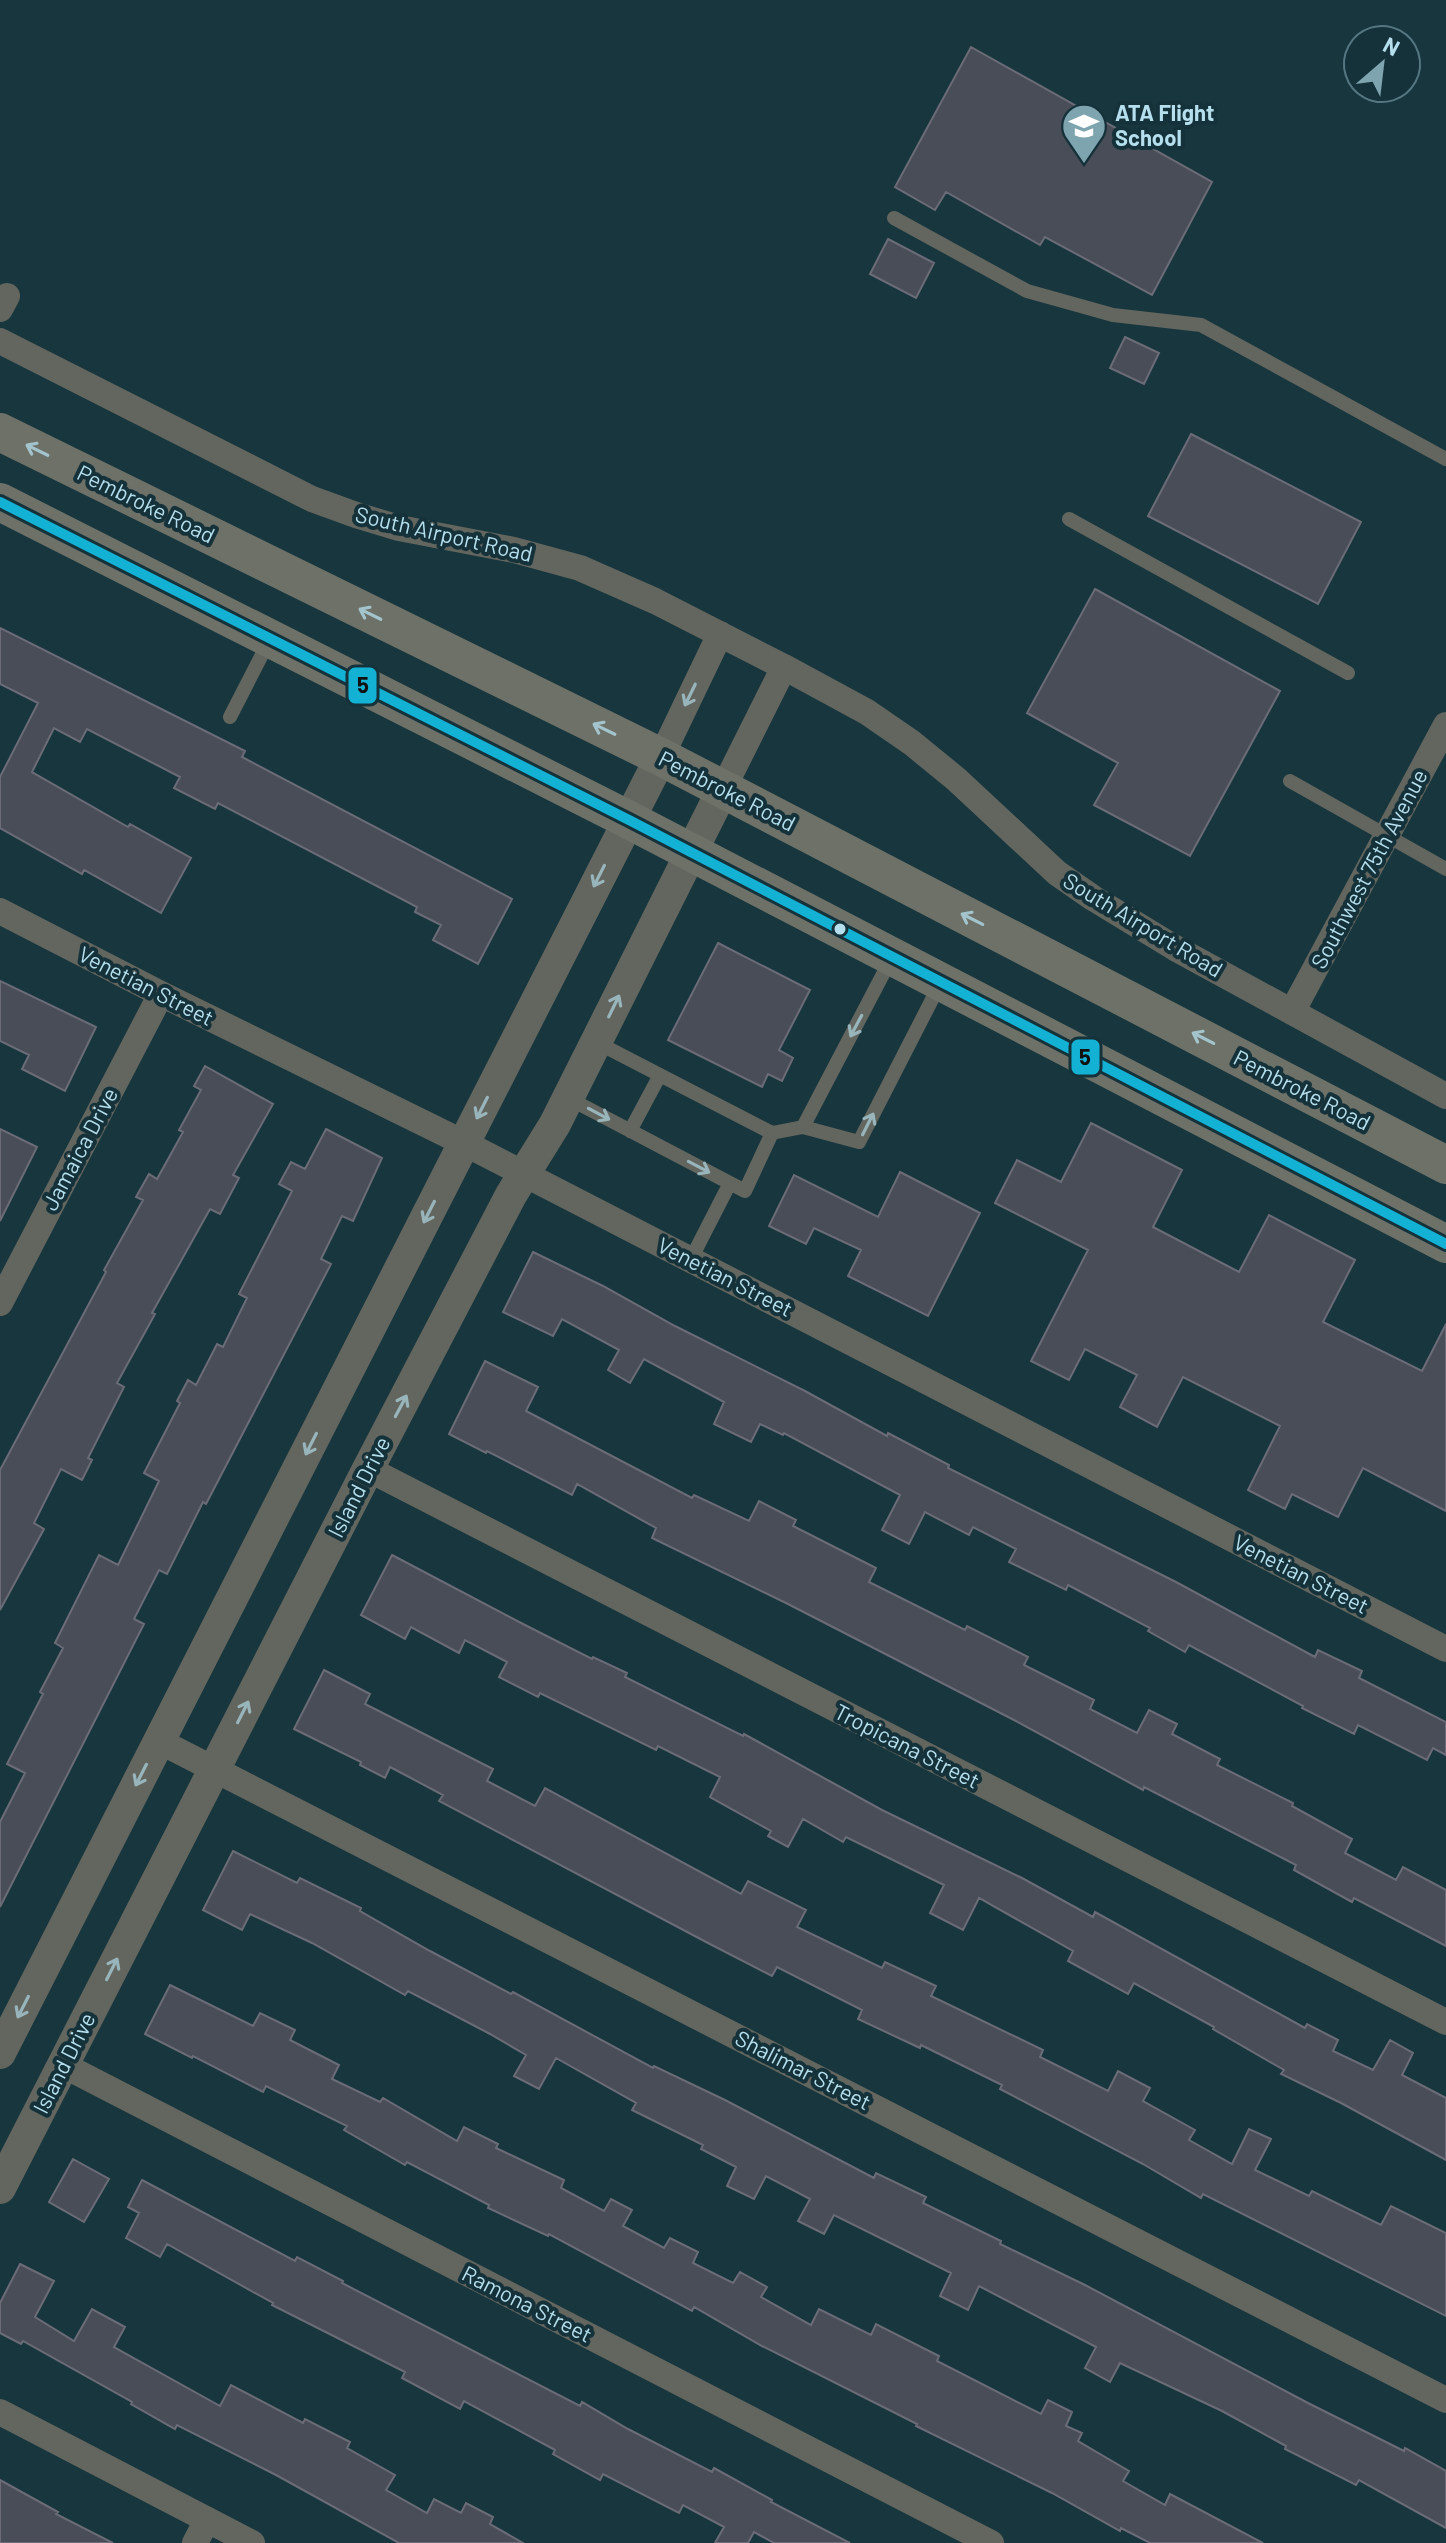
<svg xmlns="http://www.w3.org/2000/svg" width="1446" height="2543" font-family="Barlow,sans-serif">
  <rect width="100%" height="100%" fill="#18363d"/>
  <path fill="#484d57" stroke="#6b6c77" stroke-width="2" d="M971 47 1212 182 1152 295 1045 237 1040 245 946 192 935 210 895 187Z
    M888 239 934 263 916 298 870 274Z
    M1125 337 1159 353 1144 384 1110 368Z
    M1191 434 1361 522 1318 604 1148 516Z
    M1095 589 1280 691 1190 856 1094 805 1118 763 1027 713Z
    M0 628 245 751 242 757 512 899 478 964 433 940 441 925 415 912 417 907 218 803 215 809 174 788 180 777 87 729 80 742 54 728 32 772 128 827 130 824 191 858 161 913 84 870 82 874 0 828V777L38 703 0 684Z
    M718 943 810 990 779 1050 793 1058 782 1081 768 1074 762 1087 668 1040Z
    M0 981 96 1027 65 1091 22 1069 29 1055 0 1041Z
    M205 1066 273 1104 233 1175 239 1178 220 1214 210 1209 152 1313 155 1314 117 1383 124 1387 88 1458 92 1460 82 1480 61 1469 34 1523 44 1529 0 1610V1470L106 1272 104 1270 143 1200 136 1197 149 1174 157 1179 183 1132 179 1130 201 1090 194 1086Z
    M1091 1123 1182 1170 1153 1227 1239 1272 1269 1215 1355 1260 1323 1322 1422 1371 1446 1324V1511L1363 1468 1338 1517 1292 1494 1285 1509 1248 1490 1280 1426 1183 1377 1157 1427 1120 1407 1137 1375 1085 1349 1069 1380 1031 1361 1088 1250 995 1203 1017 1160 1061 1182Z
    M0 1129 37 1147 0 1221Z
    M326 1129 382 1158 353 1221 342 1216 321 1259 331 1264 206 1504 203 1502 167 1574 159 1570 134 1619 144 1624 0 1907V1822L25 1773 7 1764 43 1694 40 1692 63 1648 55 1643 99 1555 118 1565 159 1481 144 1473 180 1403 177 1401 188 1380 196 1385 217 1344 223 1347 247 1298 239 1294 292 1191 279 1184 291 1162 305 1169Z
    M900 1172 980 1213 928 1316 848 1276 861 1250 814 1228 806 1244 769 1226 794 1175 878 1217Z
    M533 1252 603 1286 675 1326 805 1391 887 1436 888 1433 949 1465 948 1468 1176 1582 1315 1657 1318 1650 1362 1671 1359 1678 1446 1722V1755L1433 1748 1427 1760 1358 1725 1354 1734 1302 1708 1303 1706 1189 1645 1185 1652 1148 1631 1150 1628 1068 1585 1066 1590 1009 1562 1016 1549 973 1527 969 1535 925 1512 909 1544 882 1530 900 1495 784 1433 783 1435 760 1424 751 1442 714 1424 724 1402 644 1359 630 1383 608 1370 619 1350 562 1319 553 1336 503 1312Z
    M485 1361 538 1387 526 1411 692 1498 694 1495 749 1521 759 1501 796 1520 793 1526 876 1568 869 1582 965 1630 967 1626 1028 1657 1024 1665 1094 1700 1090 1709 1137 1733 1149 1710 1177 1724 1172 1734 1220 1759 1217 1765 1293 1803 1292 1806 1352 1839 1345 1853 1396 1880 1403 1867 1446 1890V1946L1354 1898 1352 1902 1294 1870 1296 1865 1144 1787 1143 1790 1014 1720 786 1603 652 1538 656 1528 577 1484 572 1495 487 1451 486 1453 449 1434Z
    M392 1555 525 1625 592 1659 593 1657 627 1673 625 1677 743 1736 744 1734 882 1810 1022 1878 1093 1917 1095 1912 1305 2028 1307 2024 1338 2040 1333 2051 1373 2070 1390 2040 1413 2053 1402 2075 1446 2098V2160L1341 2103 1281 2074 1284 2070 1213 2029 1214 2027 1134 1983 1128 1994 1068 1961 1073 1951 979 1898 963 1930 930 1913 944 1885 846 1837 843 1842 803 1819 788 1847 768 1836 771 1831 710 1797 720 1777 658 1746 656 1750 540 1693 538 1697 499 1677 507 1662 465 1640 459 1653 411 1627 405 1639 361 1615Z
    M324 1670 370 1694 365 1704 493 1769 487 1781 535 1806 545 1788 741 1894 748 1881 806 1910 797 1927 882 1968 885 1962 936 1986 931 1996 1043 2050 1040 2057 1108 2091 1118 2071 1150 2088 1143 2101 1195 2130 1189 2140 1232 2164 1249 2129 1271 2139 1255 2170 1309 2196 1312 2191 1381 2225 1391 2206 1446 2233V2316L1203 2194 1201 2198 1143 2164 1000 2089 1002 2085 921 2045 920 2048 858 2019 862 2010 777 1967 772 1976 708 1943 439 1801 443 1795 390 1767 385 1778 360 1765 361 1762 294 1729Z
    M233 1851 297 1883 300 1878 361 1908 360 1911 430 1951 511 1994 513 1992 653 2068 654 2066 725 2100 874 2178 876 2173 926 2197 923 2203 1001 2241 1000 2244 1085 2285 1308 2403 1404 2451 1405 2448 1446 2471V2528L1359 2480 1356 2485 1285 2449 1286 2446 1222 2411 1120 2363 1110 2382 1085 2368 1096 2347 979 2286 968 2310 940 2296 951 2273 834 2215 824 2234 798 2221 810 2199 766 2176 754 2199 727 2186 736 2167 701 2149 703 2145 632 2110 636 2103 556 2058 539 2089 514 2076 526 2055 490 2034 408 1991 405 1995 312 1943 250 1914 242 1930 203 1910Z
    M170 1985 253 2026 260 2013 295 2030 290 2040 339 2065 332 2079 380 2102 383 2098 457 2141 464 2127 498 2144 496 2148 564 2180 561 2188 604 2211 611 2199 632 2210 623 2226 664 2248 670 2238 698 2252 693 2263 733 2283 740 2272 767 2287 761 2297 811 2325 819 2309 871 2335 876 2324 939 2356 937 2361 1041 2414 1048 2400 1072 2412 1066 2426 1082 2433 1078 2441 1129 2471 1123 2481 1165 2505 1170 2494 1263 2543H1150L1121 2528 1120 2531 1052 2493 916 2426 917 2424 762 2346 694 2307 692 2311 549 2234 548 2236 488 2208 489 2205 407 2162 405 2165 344 2130 347 2126 266 2086 263 2092 193 2056 192 2058 145 2034Z
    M73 2159 109 2179 84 2222 49 2202Z
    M142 2180 295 2261 297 2257 343 2281 342 2283 580 2406 582 2402 628 2429 712 2472 714 2468 772 2500 771 2502 850 2543H774L754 2532 748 2543H715L724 2527 683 2505 679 2513 603 2474 600 2480 553 2454 555 2450 464 2401 460 2409 402 2378 405 2372 272 2305 273 2303 167 2244 160 2257 126 2238 139 2213 128 2207Z
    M20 2264 54 2281 35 2317 74 2341 92 2309 125 2327 114 2347 220 2406 231 2385 303 2423 305 2419 350 2442 347 2448 395 2475 386 2490 427 2513 434 2499 461 2513 466 2503 493 2517 490 2524 523 2543H399L276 2475 177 2425 175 2429 131 2404 132 2402 23 2341 21 2344 0 2333V2303Z
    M0 2480 58 2512 56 2514 113 2543H0Z"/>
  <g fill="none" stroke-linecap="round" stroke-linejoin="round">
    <path stroke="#63665f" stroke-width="14" d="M894 218 1027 291 1113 315 1201 325 1446 459
      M1069 519 1348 673
      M230 717 270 639
      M1290 781 1446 869
      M596 1042 772 1133 803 1127 859 1142 941 982
      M568 1098 745 1191 772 1133
      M803 1127 892 957
      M630 1131 660 1075
      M691 1259 730 1183"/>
    <path stroke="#63665f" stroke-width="26" d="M0 309 7 296
      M0 341 312 499 356 515 399 528 514 550 580 568 655 601 784 667 867 712 912 743 956 779 1057 873 1093 898 1175 948 1446 1096
      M661 757 720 634
      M723 789 784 667
      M0 911 161 994 464 1143 1446 1649
      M1292 1012 1446 725
      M0 1303 161 994
      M368 1469 1446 2022
      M159 1741 1446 2400
      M63 2065 991 2543
      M0 2412 252 2543
      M195 2543 207 2520"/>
    <path stroke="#63665f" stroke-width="32" d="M0 2053 661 757
      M0 2188 368 1469 511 1195 555 1124 723 789"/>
    <path stroke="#6d7168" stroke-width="38" d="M0 432 661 757 1446 1165
      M0 502 629 820 1446 1244"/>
    <g stroke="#15323b" stroke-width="16">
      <path id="bus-1" d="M0 502 629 820 1446 1244"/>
    </g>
    <use href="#bus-1" stroke="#13b2d5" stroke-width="10"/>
  </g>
  <defs><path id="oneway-shaft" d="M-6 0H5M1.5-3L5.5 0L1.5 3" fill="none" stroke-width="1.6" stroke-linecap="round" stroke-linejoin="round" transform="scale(2)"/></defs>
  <g stroke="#a3c4cc">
    <use href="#oneway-shaft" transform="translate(37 450) rotate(-154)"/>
    <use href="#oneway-shaft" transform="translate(370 614) rotate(-154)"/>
    <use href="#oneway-shaft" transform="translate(604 729) rotate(-154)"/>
    <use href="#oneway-shaft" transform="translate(972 919) rotate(-153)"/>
    <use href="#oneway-shaft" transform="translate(1203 1038) rotate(-153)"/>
  </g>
  <g stroke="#98b5bb">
    <use href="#oneway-shaft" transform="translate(690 695) rotate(116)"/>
    <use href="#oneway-shaft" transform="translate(599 876) rotate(117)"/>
    <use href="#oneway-shaft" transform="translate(614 1006) rotate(-64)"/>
    <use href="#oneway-shaft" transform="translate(856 1026) rotate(118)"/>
    <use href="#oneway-shaft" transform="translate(482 1108) rotate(117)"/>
    <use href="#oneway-shaft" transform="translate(599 1114) rotate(28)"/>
    <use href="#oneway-shaft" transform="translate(868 1124) rotate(-63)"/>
    <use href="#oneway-shaft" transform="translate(699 1167) rotate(28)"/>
    <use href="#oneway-shaft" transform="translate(429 1212) rotate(117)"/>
    <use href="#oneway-shaft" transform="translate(401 1406) rotate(-62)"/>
    <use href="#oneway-shaft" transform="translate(311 1444) rotate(117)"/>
    <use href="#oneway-shaft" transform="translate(243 1712) rotate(-63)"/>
    <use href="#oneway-shaft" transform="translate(141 1775) rotate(117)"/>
    <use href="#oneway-shaft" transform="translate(112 1969) rotate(-63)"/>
    <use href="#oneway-shaft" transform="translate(23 2007) rotate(117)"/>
  </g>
  <defs>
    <g id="school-pin" transform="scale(2.3)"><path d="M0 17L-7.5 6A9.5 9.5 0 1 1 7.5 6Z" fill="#7ea4af" stroke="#15323b"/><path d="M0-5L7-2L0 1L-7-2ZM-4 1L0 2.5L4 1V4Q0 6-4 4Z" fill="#fff"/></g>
  </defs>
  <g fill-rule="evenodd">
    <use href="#school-pin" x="1084" y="126"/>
  </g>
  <circle fill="#b5dfed" stroke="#15323b" stroke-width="3" cx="840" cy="929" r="7"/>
  <g text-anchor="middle" stroke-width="8" stroke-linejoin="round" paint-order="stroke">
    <g font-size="22" font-weight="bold" fill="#b5dfed" stroke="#15323b" text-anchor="start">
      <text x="1115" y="121">ATA Flight<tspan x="1115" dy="25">School</tspan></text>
    </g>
    <g font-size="22" fill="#b5dfed" stroke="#15323b">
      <text transform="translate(146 504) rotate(26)" y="8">Pembroke Road</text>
      <text transform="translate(444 534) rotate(13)" y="8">South Airport Road</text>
      <text transform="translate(727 791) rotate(27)" y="8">Pembroke Road</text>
      <text transform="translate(1369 869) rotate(-62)" y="8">Southwest 75th Avenue</text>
      <text transform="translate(1143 925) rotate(31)" y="8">South Airport Road</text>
      <text transform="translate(146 986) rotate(27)" y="8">Venetian Street</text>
      <text transform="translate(1302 1090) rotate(27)" y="8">Pembroke Road</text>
      <text transform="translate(80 1149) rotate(-62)" y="8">Jamaica Drive</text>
      <text transform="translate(725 1277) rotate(27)" y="8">Venetian Street</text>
      <text transform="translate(359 1487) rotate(-63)" y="8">Island Drive</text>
      <text transform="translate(1301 1574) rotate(27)" y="8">Venetian Street</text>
      <text transform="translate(907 1746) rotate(27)" y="8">Tropicana Street</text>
      <text transform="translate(64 2063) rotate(-63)" y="8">Island Drive</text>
      <text transform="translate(803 2070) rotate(27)" y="8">Shalimar Street</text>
      <text transform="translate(527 2304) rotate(27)" y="8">Ramona Street</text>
    </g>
  </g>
  <g stroke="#15323b" stroke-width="3">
    <rect x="347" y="666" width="31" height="39" rx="8" fill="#13b2d5"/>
    <rect x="1070" y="1038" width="31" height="38" rx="8" fill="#13b2d5"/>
  </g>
  <g font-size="22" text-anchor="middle" font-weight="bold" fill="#111">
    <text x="363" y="693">5</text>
    <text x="1085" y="1065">5</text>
  </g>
  <g transform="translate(1382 64) rotate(28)"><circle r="38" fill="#15323b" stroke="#557782" stroke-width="2"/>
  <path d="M0-6L14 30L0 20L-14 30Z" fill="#7ea4af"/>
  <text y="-12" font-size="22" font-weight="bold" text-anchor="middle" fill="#b5dfed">N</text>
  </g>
</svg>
